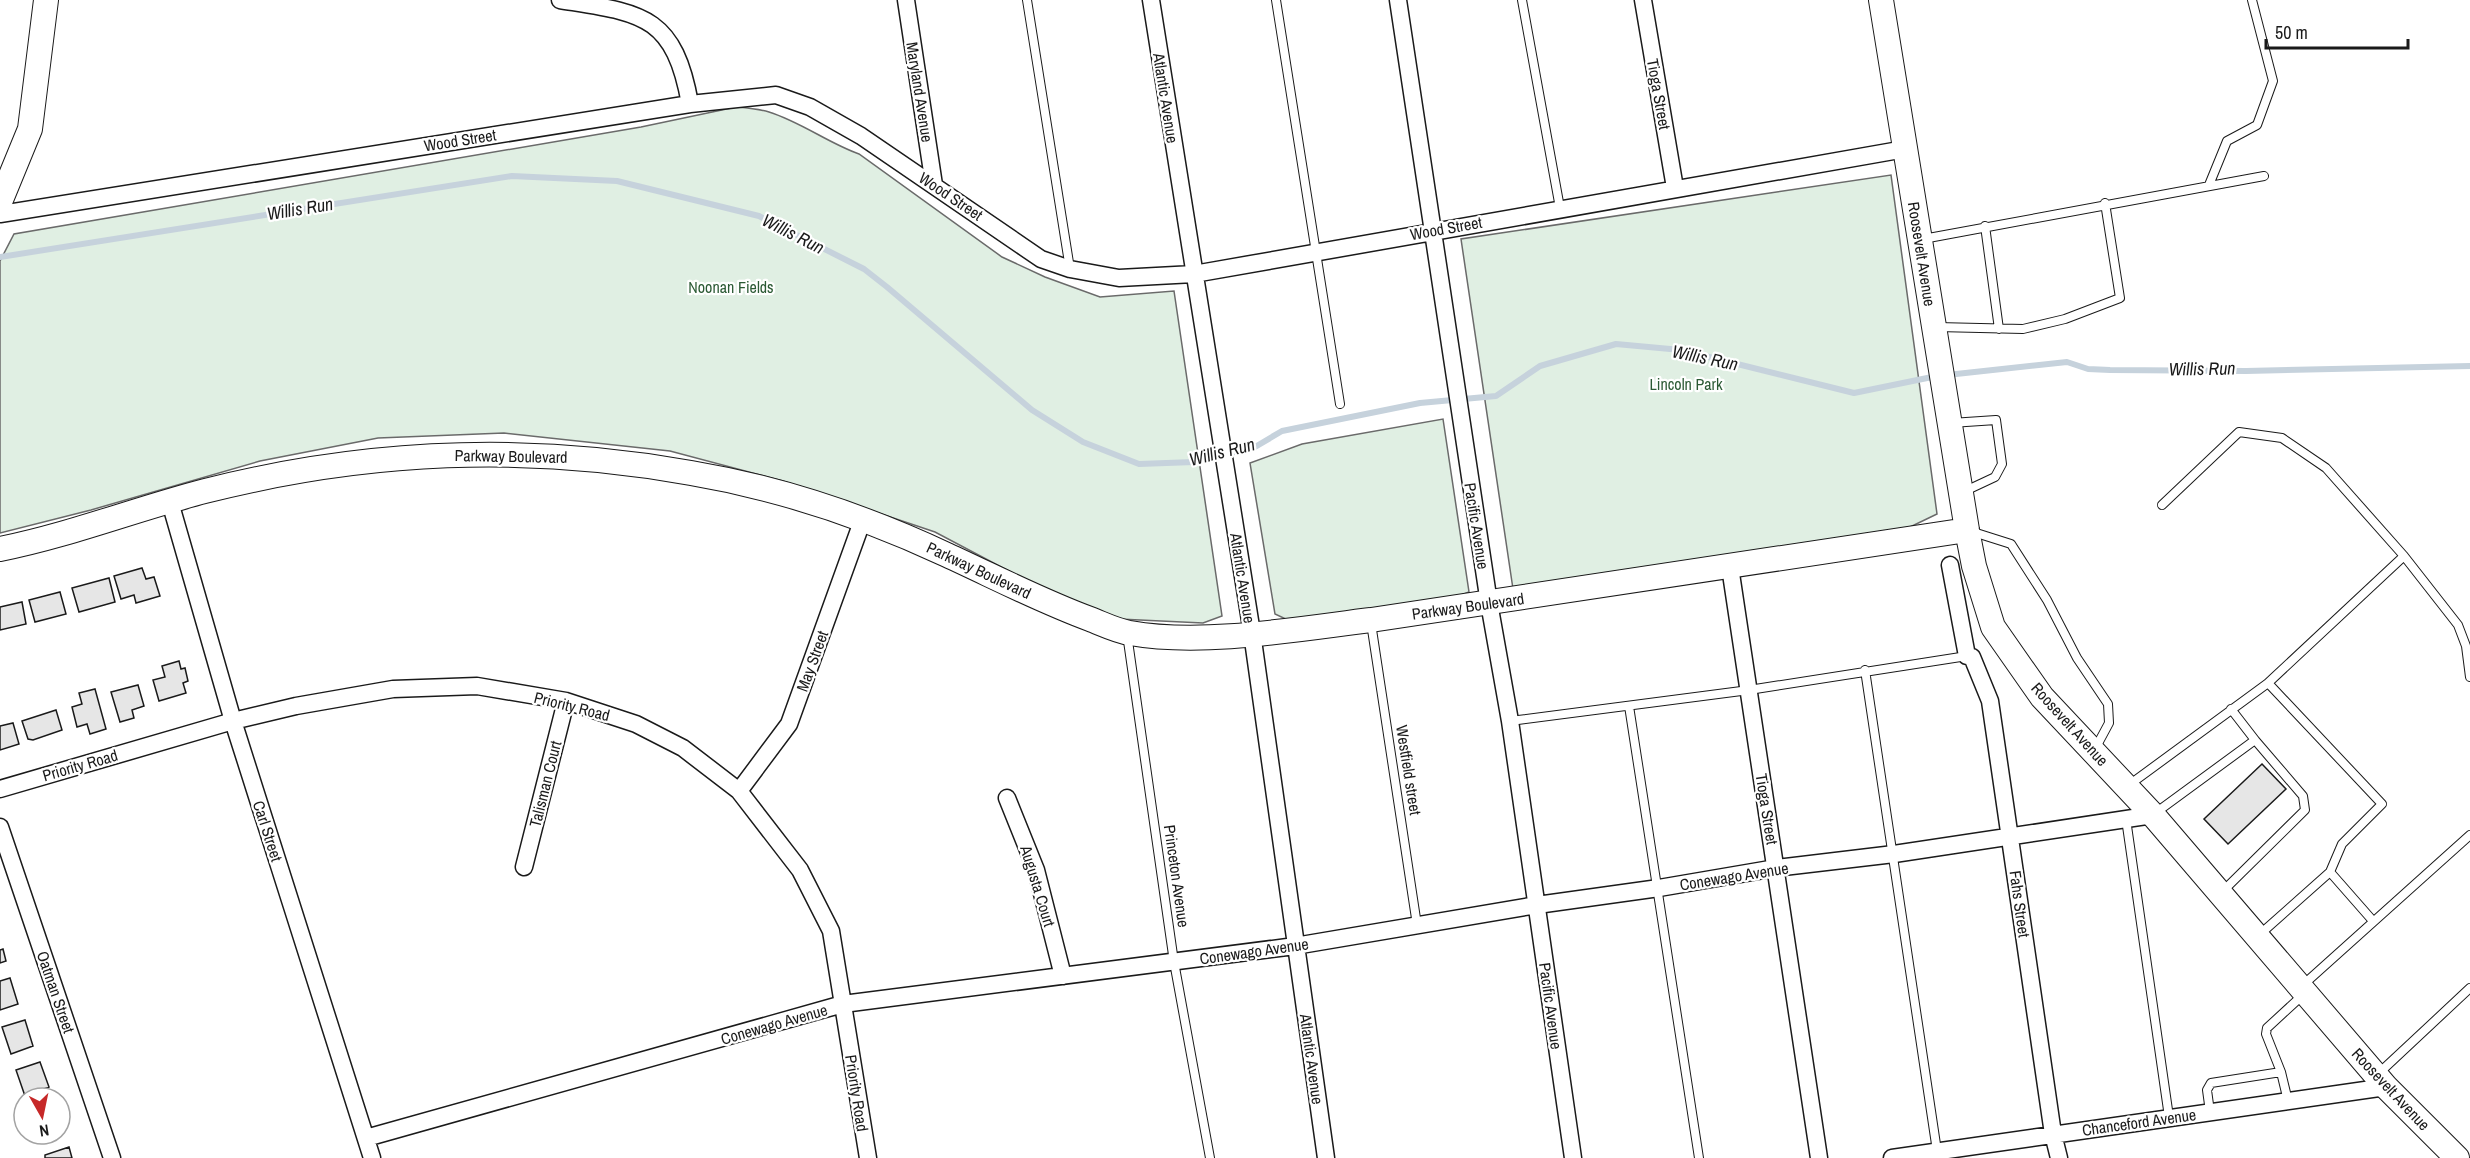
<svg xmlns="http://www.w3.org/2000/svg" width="2470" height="1158" font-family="'Archivo Narrow',sans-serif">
  <rect width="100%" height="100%" fill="#fff"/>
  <path fill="#e0efe3" stroke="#6a6a6a" stroke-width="1.5" d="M736 107C747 108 759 109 769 112 801 122 828 143 859 154L1002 257 1045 277 1100 297 1174 291 1222 616 1203 623 1119 619 1041 588 935 532 783 481 670 451 504 433 378 438 260 461 91 510 0 533V261L14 234 641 127Z
    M1891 175 1937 514 1908 528 1513 589 1461 239Z
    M1443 419 1469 592 1456 597 1292 622 1275 614 1250 463 1302 444Z"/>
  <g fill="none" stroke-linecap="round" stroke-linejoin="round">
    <path stroke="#c6d2dc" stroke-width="6" d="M0 257 512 176 617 181 759 216 864 269 887 287 1032 410 1083 442 1139 464 1194 462 1255 447 1282 431 1420 403 1496 396 1540 366 1616 344 1681 350 1854 393 1937 376
      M1947 375 2067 362 2088 369 2110 370 2246 371 2470 366"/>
  </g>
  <path fill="#e6e6e6" stroke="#1a1a1a" stroke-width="1.5" d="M142 568 146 579 154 577 160 596 136 603 134 595 121 599 114 576Z
    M109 578 115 602 79 612 72 588Z
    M60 592 66 614 35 622 29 600Z
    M22 602 26 624 0 630V607Z
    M179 661 181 669 185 668 188 681 183 683 186 693 159 701 153 680 165 677 162 666Z
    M138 685 144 706 132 710 134 718 120 722 111 692Z
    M95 689 106 729 90 734 87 724 77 727 72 707 82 704 79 693Z
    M56 710 62 730 33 740 28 739 22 721Z
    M13 723 19 744 0 750V726Z
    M2262 764 2286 789 2228 844 2204 819Z
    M3 949 6 961 0 963V950Z
    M10 978 18 1004 0 1010V981Z
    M25 1020 33 1046 11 1054 2 1027Z
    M40 1062 49 1087 25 1096 16 1070Z
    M69 1147 72 1158H45V1155Z"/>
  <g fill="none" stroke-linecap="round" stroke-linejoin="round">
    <g stroke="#1a1a1a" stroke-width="10">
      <path id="lane" d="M1027 0 1070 269
        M1276 0 1340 404
        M1522 0 1560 208
        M2209 185 2227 141 2257 125 2273 81 2252 0
        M1985 226 1999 329
        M1923 239 2264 176
        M1937 327 2023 329 2065 319 2120 298 2105 203
        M1951 423 1996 420 2002 464 1995 477 1963 492
        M2162 505 2239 432 2282 438 2326 468 2404 556 2458 625 2466 646 2470 677
        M1970 531 2011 544 2047 600 2077 658 2108 704 2109 723 2095 749
        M1371 623 1417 925
        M1127 634 1174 962 1210 1158
        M1865 670 1937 1151
        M2268 683 2404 556
        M1629 706 1699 1158
        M2231 709 2255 740
        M1510 721 1749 690 1967 656
        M2129 785 2268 683 2382 804 2342 844 2330 872
        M2154 814 2255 740 2303 796 2305 810 2223 891
        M2126 819 2169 1117
        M2258 936 2330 872 2373 921
        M2303 985 2470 835
        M2378 1074 2470 988
        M2288 1101 2281 1072 2266 1034 2267 1028 2305 993
        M2210 1112 2207 1090 2211 1083 2281 1072"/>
    </g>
    <g stroke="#1a1a1a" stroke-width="19">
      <path id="street" d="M560 0C640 13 674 13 690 104
        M906 0 934 185
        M1151 0 1252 633 1326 1158
        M1398 0 1489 603 1510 721 1573 1158
        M1643 0 1675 188
        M0 214 690 104 776 95 810 107 861 136 1041 259 1070 269 1119 278 1194 274 1905 149
        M170 502 233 721 372 1158
        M1950 565 1967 656 1972 657 1990 701 2053 1134 2059 1158
        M1730 567 1819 1158
        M0 789 233 721 296 706 393 689 477 686 566 701 636 724 683 748 739 791 800 870 831 931 868 1158
        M739 791 789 724 863 519
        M1007 798 1036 870 1063 976
        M0 827 112 1158
        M524 867 566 701
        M366 1138 843 1004 1295 946 1537 905 1659 888 1776 868 1894 854 2153 815
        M1892 1158 2386 1087"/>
    </g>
    <g stroke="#1a1a1a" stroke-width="26">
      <path id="secondary" d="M1881 0 1967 530 1974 566 1993 627 2042 697 2153 815 2386 1087 2457 1158
        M0 202 30 129 46 0
        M0 549C70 535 136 509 205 491 367 450 526 443 691 473 780 488 866 517 947 555 995 577 1041 601 1090 619 1103 624 1117 631 1130 633 1202 646 1298 629 1371 620L1967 530"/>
    </g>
    <use href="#lane" stroke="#fff" stroke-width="8"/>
    <use href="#street" stroke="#fff" stroke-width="16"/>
    <use href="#secondary" stroke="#fff" stroke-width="24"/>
  </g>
  <g text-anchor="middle" stroke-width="4.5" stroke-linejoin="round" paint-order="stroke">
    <g font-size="16" fill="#1a1a1a" stroke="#fff">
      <text transform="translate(920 92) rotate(81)" y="6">Maryland Avenue</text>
      <text transform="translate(1659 94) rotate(80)" y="6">Tioga Street</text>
      <text transform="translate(1166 98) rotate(81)" y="6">Atlantic Avenue</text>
      <text transform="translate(460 140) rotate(-9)" y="6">Wood Street</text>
      <text transform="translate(951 196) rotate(34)" y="6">Wood Street</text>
      <text transform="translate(1446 228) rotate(-10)" y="6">Wood Street</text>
      <text transform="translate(1922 254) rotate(81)" y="6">Roosevelt Avenue</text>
      <text transform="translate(511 456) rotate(1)" y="6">Parkway Boulevard</text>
      <text transform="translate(1477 526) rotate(81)" y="6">Pacific Avenue</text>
      <text transform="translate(979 570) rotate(25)" y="6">Parkway Boulevard</text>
      <text transform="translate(1243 578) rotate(81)" y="6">Atlantic Avenue</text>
      <text transform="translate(1468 606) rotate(-8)" y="6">Parkway Boulevard</text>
      <text transform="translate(812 661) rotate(-70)" y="6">May Street</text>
      <text transform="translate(572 706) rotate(14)" y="6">Priority Road</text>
      <text transform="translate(2070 724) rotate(48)" y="6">Roosevelt Avenue</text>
      <text transform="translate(80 765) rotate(-16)" y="6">Priority Road</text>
      <text transform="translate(1409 770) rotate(81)" y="6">Westfield street</text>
      <text transform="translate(545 784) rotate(-76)" y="6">Talisman Court</text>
      <text transform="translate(1767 809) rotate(81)" y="6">Tioga Street</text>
      <text transform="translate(268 831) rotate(72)" y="6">Carl Street</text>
      <text transform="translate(1177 876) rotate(82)" y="6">Princeton Avenue</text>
      <text transform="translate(1734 876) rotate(-9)" y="6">Conewago Avenue</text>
      <text transform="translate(1038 886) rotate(73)" y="6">Augusta Court</text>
      <text transform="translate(2020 904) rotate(82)" y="6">Fahs Street</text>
      <text transform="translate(1254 951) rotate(-8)" y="6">Conewago Avenue</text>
      <text transform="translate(56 992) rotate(71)" y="6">Oatman Street</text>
      <text transform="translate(1551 1006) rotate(82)" y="6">Pacific Avenue</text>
      <text transform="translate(774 1024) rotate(-16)" y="6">Conewago Avenue</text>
      <text transform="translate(1312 1059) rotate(82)" y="6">Atlantic Avenue</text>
      <text transform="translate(2391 1089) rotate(47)" y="6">Roosevelt Avenue</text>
      <text transform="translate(857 1093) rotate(81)" y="6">Priority Road</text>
      <text transform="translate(2139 1122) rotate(-8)" y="6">Chanceford Avenue</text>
    </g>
    <g font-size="16" fill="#2b5a34" stroke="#fff">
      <text x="731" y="293">Noonan Fields</text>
      <text x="1686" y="390">Lincoln Park</text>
    </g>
    <g font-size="18" font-style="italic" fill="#1a1a1a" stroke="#fff">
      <text transform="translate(300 209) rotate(-9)" y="6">Willis Run</text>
      <text transform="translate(793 234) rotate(27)" y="6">Willis Run</text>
      <text transform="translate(1705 358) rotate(12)" y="6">Willis Run</text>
      <text transform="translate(2202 369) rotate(-1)" y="6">Willis Run</text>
      <text transform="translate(1222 452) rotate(-14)" y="6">Willis Run</text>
    </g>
  </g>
  <g transform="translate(42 1116) rotate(171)"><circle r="28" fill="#ffffff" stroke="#a3a3a3" stroke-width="1.5"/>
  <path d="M0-4.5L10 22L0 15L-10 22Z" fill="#c62828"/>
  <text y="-9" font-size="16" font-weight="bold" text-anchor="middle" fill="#1a1a1a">N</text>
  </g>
  <path d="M2266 39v9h142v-9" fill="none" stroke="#1a1a1a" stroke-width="3"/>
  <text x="2275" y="39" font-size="18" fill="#1a1a1a" stroke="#ffffff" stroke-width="4.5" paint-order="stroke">50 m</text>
</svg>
